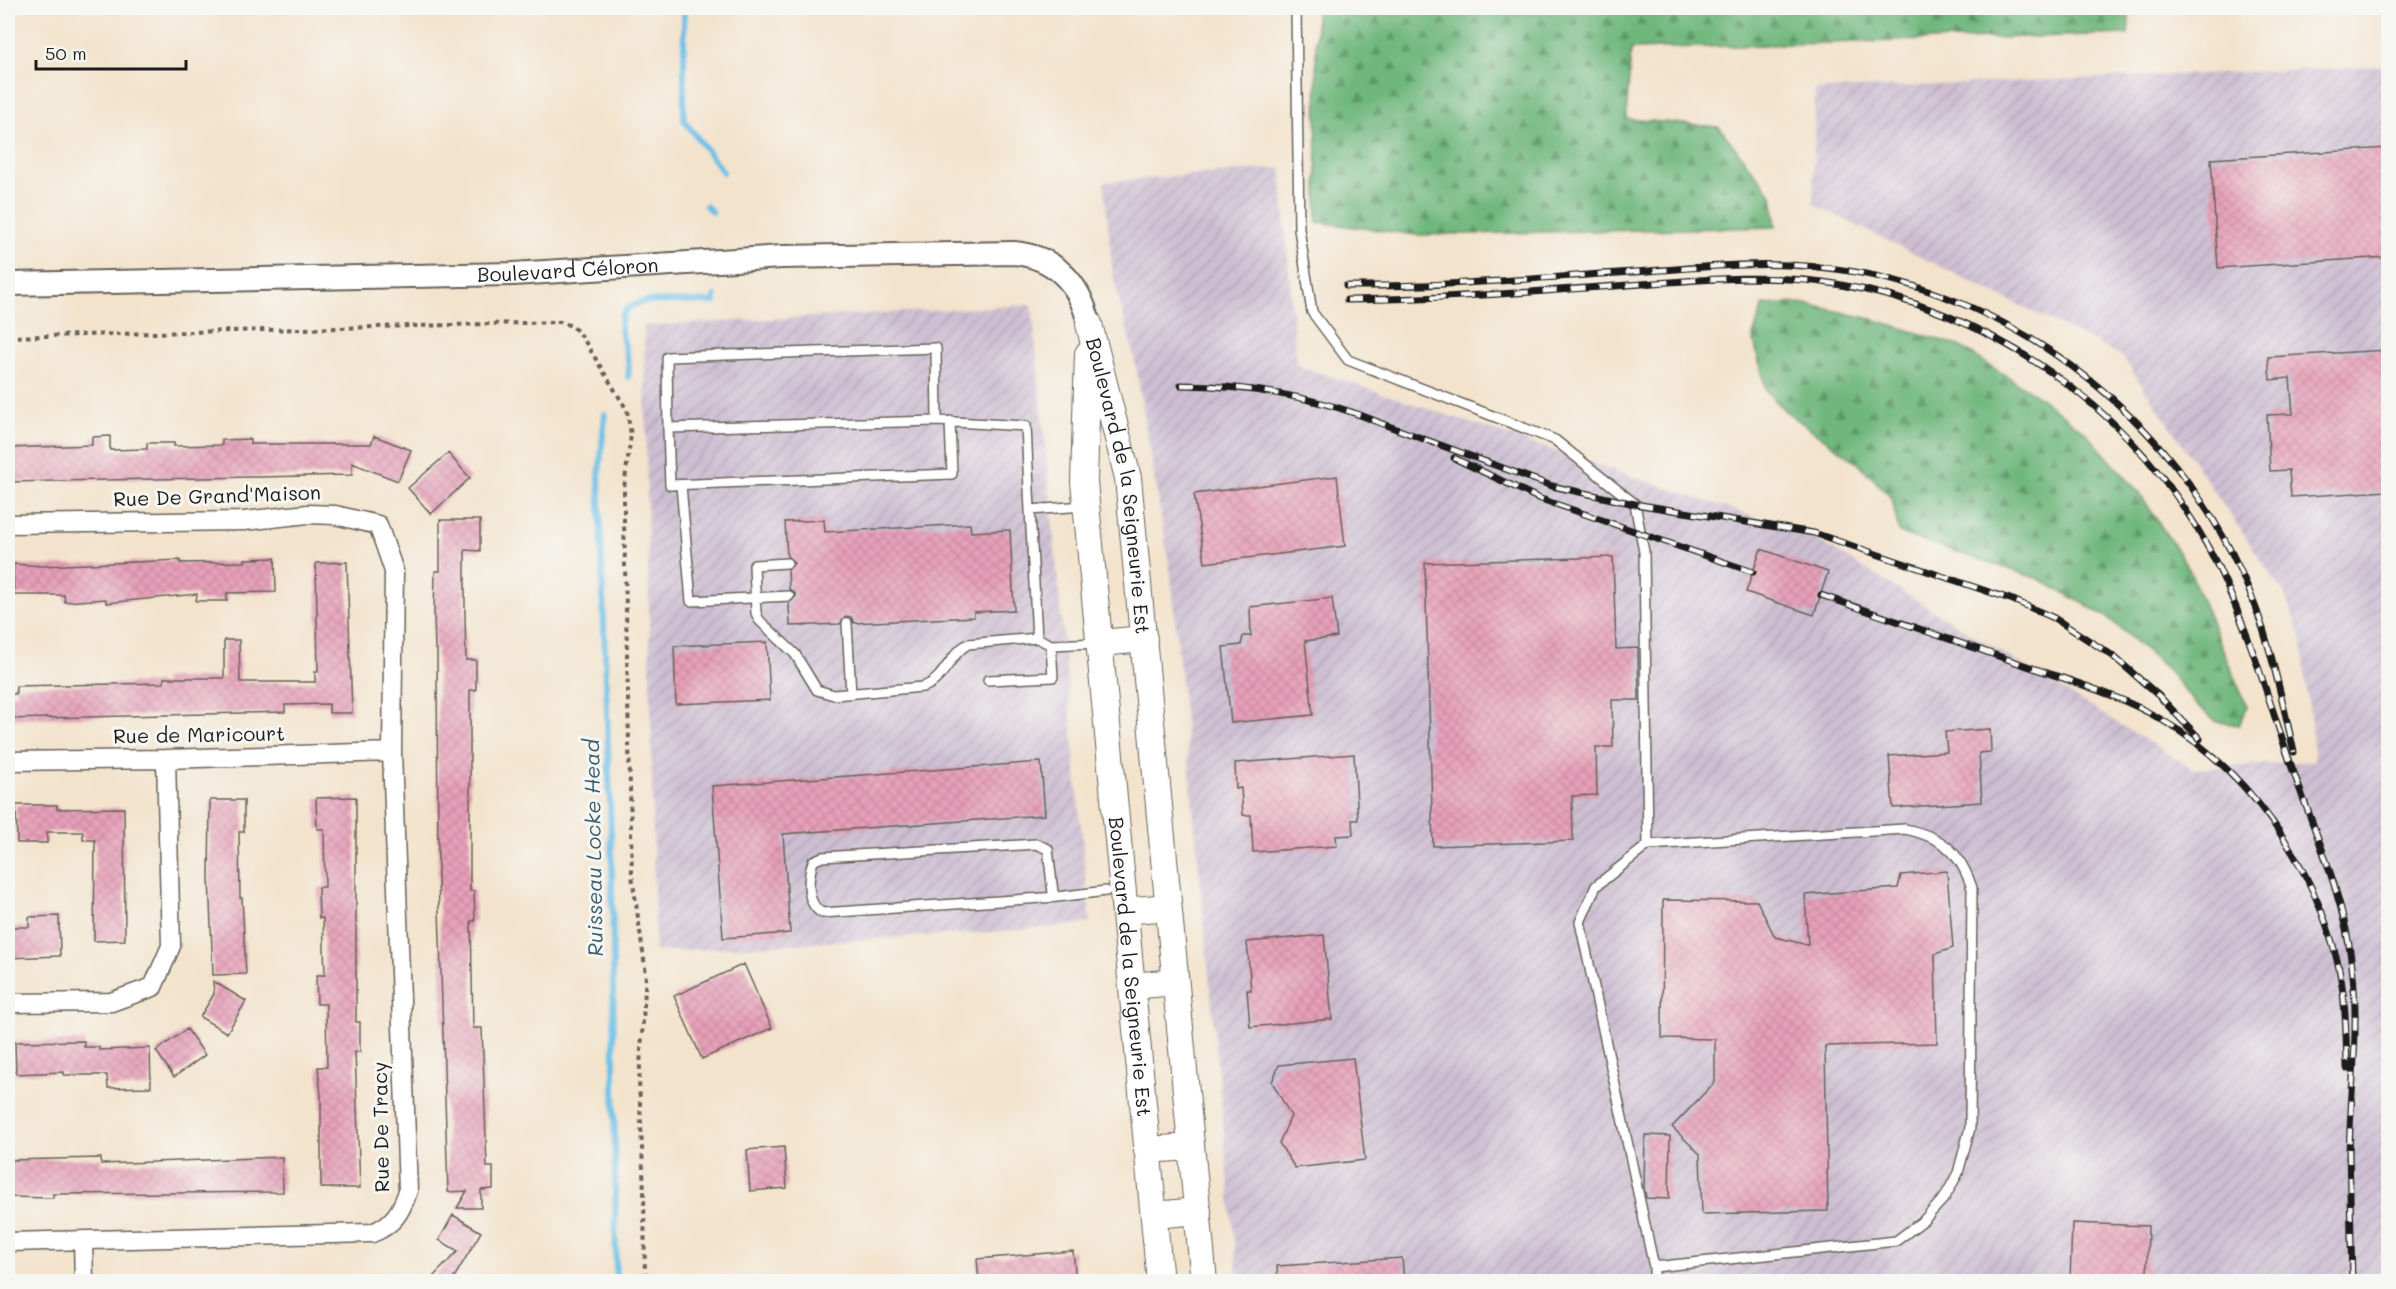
<svg xmlns="http://www.w3.org/2000/svg" width="2396" height="1289" font-family="Mali,sans-serif">
  <defs>
    <pattern id="industrial-furrows" width="10" height="10" patternUnits="userSpaceOnUse" patternTransform="scale(1.5)"><rect width="10" height="10" fill="#cdbed2"/><path d="M-1 1l2-2M0 10L10 0M9 11l2-2" fill="none" stroke="#afa3b4"/></pattern>
    <pattern id="forest-firs" width="22" height="20" patternUnits="userSpaceOnUse" patternTransform="scale(1.5)"><rect width="22" height="20" fill="#70b77d"/><path d="M5 1l3.5 6h-7zM16 11l3.5 6h-7z" fill="#5b9466"/></pattern>
    <pattern id="building-cross-hatch" width="8" height="8" patternUnits="userSpaceOnUse" patternTransform="scale(1.5)"><rect width="8" height="8" fill="#e7a0b9"/><path d="M0 0l8 8M0 8l8-8" fill="none" stroke="#c6899e"/></pattern>
  </defs>
  <rect width="100%" height="100%" fill="#f6f6f2"/>
  <filter id="ink" filterUnits="userSpaceOnUse"><feTurbulence type="fractalNoise" baseFrequency=".0167" numOctaves="2"/><feDisplacementMap in="SourceGraphic" scale="12" xChannelSelector="R" yChannelSelector="G"/><feConvolveMatrix kernelMatrix="1 2 1 2 8 2 1 2 1" color-interpolation-filters="sRGB"/></filter>
  <filter id="wash" filterUnits="userSpaceOnUse"><feTurbulence type="fractalNoise" baseFrequency=".008" numOctaves="4" result="noise"/><feDisplacementMap in="SourceGraphic" scale="24" xChannelSelector="R" yChannelSelector="G"/><feGaussianBlur stdDeviation="1.35" result="paint"/><feColorMatrix in="noise" values="0 0 0 0 0 0 0 0 0 0 0 0 0 0 0 0 0 1.4 0 .05"/><feComposite in="paint" operator="in"/></filter>
  <g filter="url(#wash)">
    <rect width="100%" height="100%" fill="#f3e3cc"/>
    <path fill="url(#industrial-furrows)" d="M2388 66V1281H1238L1171 575 1134 356 1113 277 1104 182 1281 168 1296 365 1809 535 2193 769 2315 761 2301 638 2285 595 2122 356 1813 204 1815 90Z
      M1032 305 1090 923 1009 931 655 952 644 326Z"/>
    <path fill="url(#forest-firs)" stroke="#466a4c" stroke-width="1.5" d="M1316 8H2130L2128 34 1631 49 1626 119 1719 127 1772 195 1776 227 1417 235 1317 222Z
      M1801 303 1876 320 1959 346 2038 396 2086 433 2140 494 2189 569 2247 707 2239 725 2217 722 2196 704 2167 669 2107 617 2039 579 1899 533 1892 498 1859 464 1784 410 1766 390 1753 336 1763 305Z"/>
    <g fill="none" stroke-linecap="round" stroke-linejoin="round">
      <path stroke="#6abfe7" stroke-width="6" d="M684 8V120L723 172
        M706 206 712 212
        M628 377C635 350 596 308 649 301L715 302V296
        M605 414 599 476 612 863 616 1282"/>
    </g>
    <g id="blocks">
      <path fill="url(#building-cross-hatch)" d="M2388 148V257L2218 268 2211 159Z
        M2388 350V491L2291 497 2289 470 2270 471 2267 415 2293 414 2290 378 2270 380 2268 357Z
        M110 436V450L147 449V443H174V446L222 445V440L250 439V444H371L374 436 411 450 398 481 352 463V475L8 482V448L92 445V437Z
        M448 453 470 478 431 514 408 488Z
        M1337 476 1345 546 1205 563 1194 494Z
        M440 520H480V551L465 550V615L466 660H476V690H470V891H474L475 921H471L473 1028H482L487 1167H493V1189L481 1190V1208H457L467 1191 448 1192 438 878 437 649H435L434 616 435 571H440Z
        M824 520 825 532 970 524 971 532 1010 530 1014 610 974 612V617L854 623 851 617 846 616 840 624 790 626 789 603 796 596 794 592 789 589 788 570 794 563 787 556 785 522Z
        M1761 549 1828 572 1814 615 1746 592Z
        M1613 557 1616 649 1638 648 1639 700H1612L1613 747H1596L1597 795 1572 796 1573 841 1433 846 1425 563Z
        M275 558 276 592 227 593V601H196L197 594 106 603V599L65 602 64 595H14L13 564 42 566 180 560V563L245 562V559Z
        M347 562 352 713H329V704L285 705V712L8 719V694H16V686L164 683V678H224V640H239L240 682H315V672H318L316 563Z
        M1332 598 1337 637 1305 641 1313 715 1231 723 1223 647 1241 645 1243 636H1251L1250 607Z
        M767 642 770 700 676 704 674 646Z
        M1990 729 1991 752 1979 753 1982 802 1893 808 1889 756 1947 752 1945 732Z
        M1354 754 1358 820H1352L1353 835 1336 836 1337 846 1253 852 1251 815H1243L1241 788 1236 789 1235 763Z
        M1041 762 1045 815 783 834 790 933 723 938 712 786Z
        M356 797V1022H360V1052H355L360 1188H321V1096L318 1067H327L326 1004H317L316 975H325L323 918H319L318 887H325L324 829H317L316 798Z
        M210 800H244V832H239L240 898H242L246 974 213 975 209 878Z
        M16 805H57V809L124 808 125 940 94 941 95 840H83V832H47V843H17Z
        M1947 871 1953 948 1935 954 1937 1043 1825 1046 1828 1211 1702 1214 1700 1154 1672 1127 1715 1082V1039L1662 1038 1663 900 1757 901 1775 937 1808 945 1805 895 1898 888 1901 875Z
        M59 916 60 956 8 958V927H29V917Z
        M1324 935 1332 1019 1250 1027 1247 990H1251L1247 942Z
        M744 964 772 1028 702 1059 674 996Z
        M213 981 246 1001 227 1033 200 1017 214 994Z
        M187 1029 205 1055 174 1077 156 1051Z
        M84 1041V1047H99V1050L150 1048 151 1087 108 1088 107 1075H64V1072L16 1074 15 1042Z
        M1353 1058 1365 1160 1295 1168 1279 1143 1291 1116 1272 1082 1279 1065Z
        M1645 1135 1670 1136 1669 1199 1646 1198 1644 1187Z
        M784 1147 787 1188 750 1191 747 1150Z
        M282 1157 283 1192 53 1194V1198L8 1197V1160L101 1158V1164Z
        M453 1215 481 1232 452 1281H429L458 1251 439 1240Z
        M2072 1223 2148 1226 2147 1273 2131 1275V1281H2070Z
        M1073 1251 1076 1281H979L977 1259Z
        M1402 1258 1404 1281H1278L1277 1266Z"/>
    </g>
  </g>
  <g filter="url(#ink)">
    <use href="#blocks" fill-opacity="0" stroke="#67625a" stroke-width="1.5"/>
    <g fill="none" stroke-linecap="round" stroke-linejoin="round">
      <g stroke="#67625a" stroke-width="12">
        <path id="service" d="M1296 8 1299 229 1312 312 1348 360 1555 440 1635 504 1644 552 1648 845
          M937 421 936 348 667 357 668 428 937 421 1026 426 1030 510
          M668 428 670 485 952 474 950 421
          M681 485 691 601 789 596
          M787 563 754 565 756 613 759 620 795 654 817 690 834 695 923 687C945 680 949 654 968 644L1037 638
          M847 623 851 694
          M1051 645 1037 638 1030 510 1084 506
          M988 680 1053 677 1051 645 1098 643
          M1905 829C1943 837 1960 852 1972 888L1970 1128 1958 1173 1945 1197 1924 1220 1896 1241 1654 1267 1580 922 1596 886 1648 845Z
          M1057 897 822 913C805 903 808 878 813 861L822 857 1036 844 1048 849 1053 893 1057 897 1106 891
          M1654 1267V1282"/>
      </g>
      <g stroke="#67625a" stroke-width="21">
        <path id="minor" d="M8 524 244 521 308 514 335 515 378 525 394 571 392 752 408 1191C401 1212 393 1225 372 1233L8 1242
          M8 761 166 759 392 752
          M8 1003 111 1002 153 987 171 946 166 759
          M83 1241 84 1282"/>
      </g>
      <g stroke="#67625a" stroke-width="26">
        <g id="tertiary">
          <path id="s1" d="M8 284 513 274 782 257 1014 253C1056 257 1080 284 1089 324"/>
        </g>
      </g>
      <g stroke="#67625a" stroke-width="28">
        <g id="secondary">
          <path id="s2" d="M1089 324 1128 478 1204 1282"/>
          <path id="s3" d="M1088 354 1084 482 1160 1282"/>
          <path d="M1100 643 1144 639"/>
          <path d="M1125 911 1168 907"/>
          <path d="M1132 986 1175 982"/>
          <path d="M1147 1150 1191 1147"/>
          <path d="M1154 1215 1198 1211"/>
        </g>
      </g>
      <path stroke="#67625a" stroke-width="4" stroke-dasharray="4.5 4.5" stroke-linecap="butt" d="M8 337 560 322 572 326 581 335 627 410 631 435 624 488V522L632 875 646 974 639 1081 644 1192 645 1282"/>
      <use href="#service" stroke="#fff" stroke-width="9"/>
      <use href="#minor" stroke="#fff" stroke-width="18"/>
      <use href="#tertiary" stroke="#fff" stroke-width="22"/>
      <use href="#secondary" stroke="#fff" stroke-width="26"/>
      <g stroke="#1c1c1c" stroke-width="7">
        <path id="rail" d="M1346 286C1447 287 1548 277 1649 271 1695 268 1741 263 1788 265 1981 271 2161 398 2241 572 2268 630 2280 691 2294 752
          M1347 300C1441 299 1534 292 1628 285 1697 280 1767 273 1836 284 1993 311 2133 408 2209 549 2244 615 2265 689 2289 759 2312 826 2344 894 2352 966 2360 1030 2350 1093 2349 1158
          M1181 385C1248 386 1315 396 1378 422
          M1372 420 1552 486 1635 504 1814 533 2013 600 2054 618 2113 656 2159 696 2200 739
          M1454 458 1538 498 1753 572
          M1821 595C1889 619 1958 642 2027 666 2073 682 2120 695 2162 720 2248 770 2313 863 2337 960 2346 995 2346 1032 2347 1068
          M2349 1149 2352 1282"/>
      </g>
      <use href="#rail" stroke="#f6f6f2" stroke-width="4.5" stroke-dasharray="14" stroke-linecap="butt"/>
    </g>
  </g>
  <g text-anchor="middle" stroke-width="6" stroke-linejoin="round" paint-order="stroke">
    <g font-size="20" fill="#1c1c1c" stroke="#f6f6f2">
      <text dy="7" stroke="none"><textPath href="#s1" startOffset="560">Boulevard Céloron</textPath></text>
      <text dy="7" stroke="none"><textPath href="#s2" startOffset="165">Boulevard de la Seigneurie Est</textPath></text>
      <text transform="translate(217 496) rotate(-2)" y="7">Rue De Grand'Maison</text>
      <text transform="translate(199 735) rotate(-1)" y="7">Rue de Maricourt</text>
      <text dy="7" stroke="none"><textPath href="#s3" startOffset="615">Boulevard de la Seigneurie Est</textPath></text>
      <text transform="translate(381 1127) rotate(-91)" y="7">Rue De Tracy</text>
    </g>
    <g font-size="21" font-style="italic" fill="#3b5d6d" stroke="#f6f6f2">
      <text transform="translate(594 848) rotate(-91)" y="7">Ruisseau Locke Head</text>
    </g>
  </g>
  <rect width="2396" height="1289" fill="none" stroke="#f6f6f2" stroke-width="30"/>
  <path d="M36 60v9h150v-9" fill="none" stroke="#1c1c1c" stroke-width="3"/>
  <text x="45" y="60" font-size="18" fill="#1c1c1c" stroke="#f6f6f2" stroke-width="4.5" paint-order="stroke">50 m</text>
</svg>
